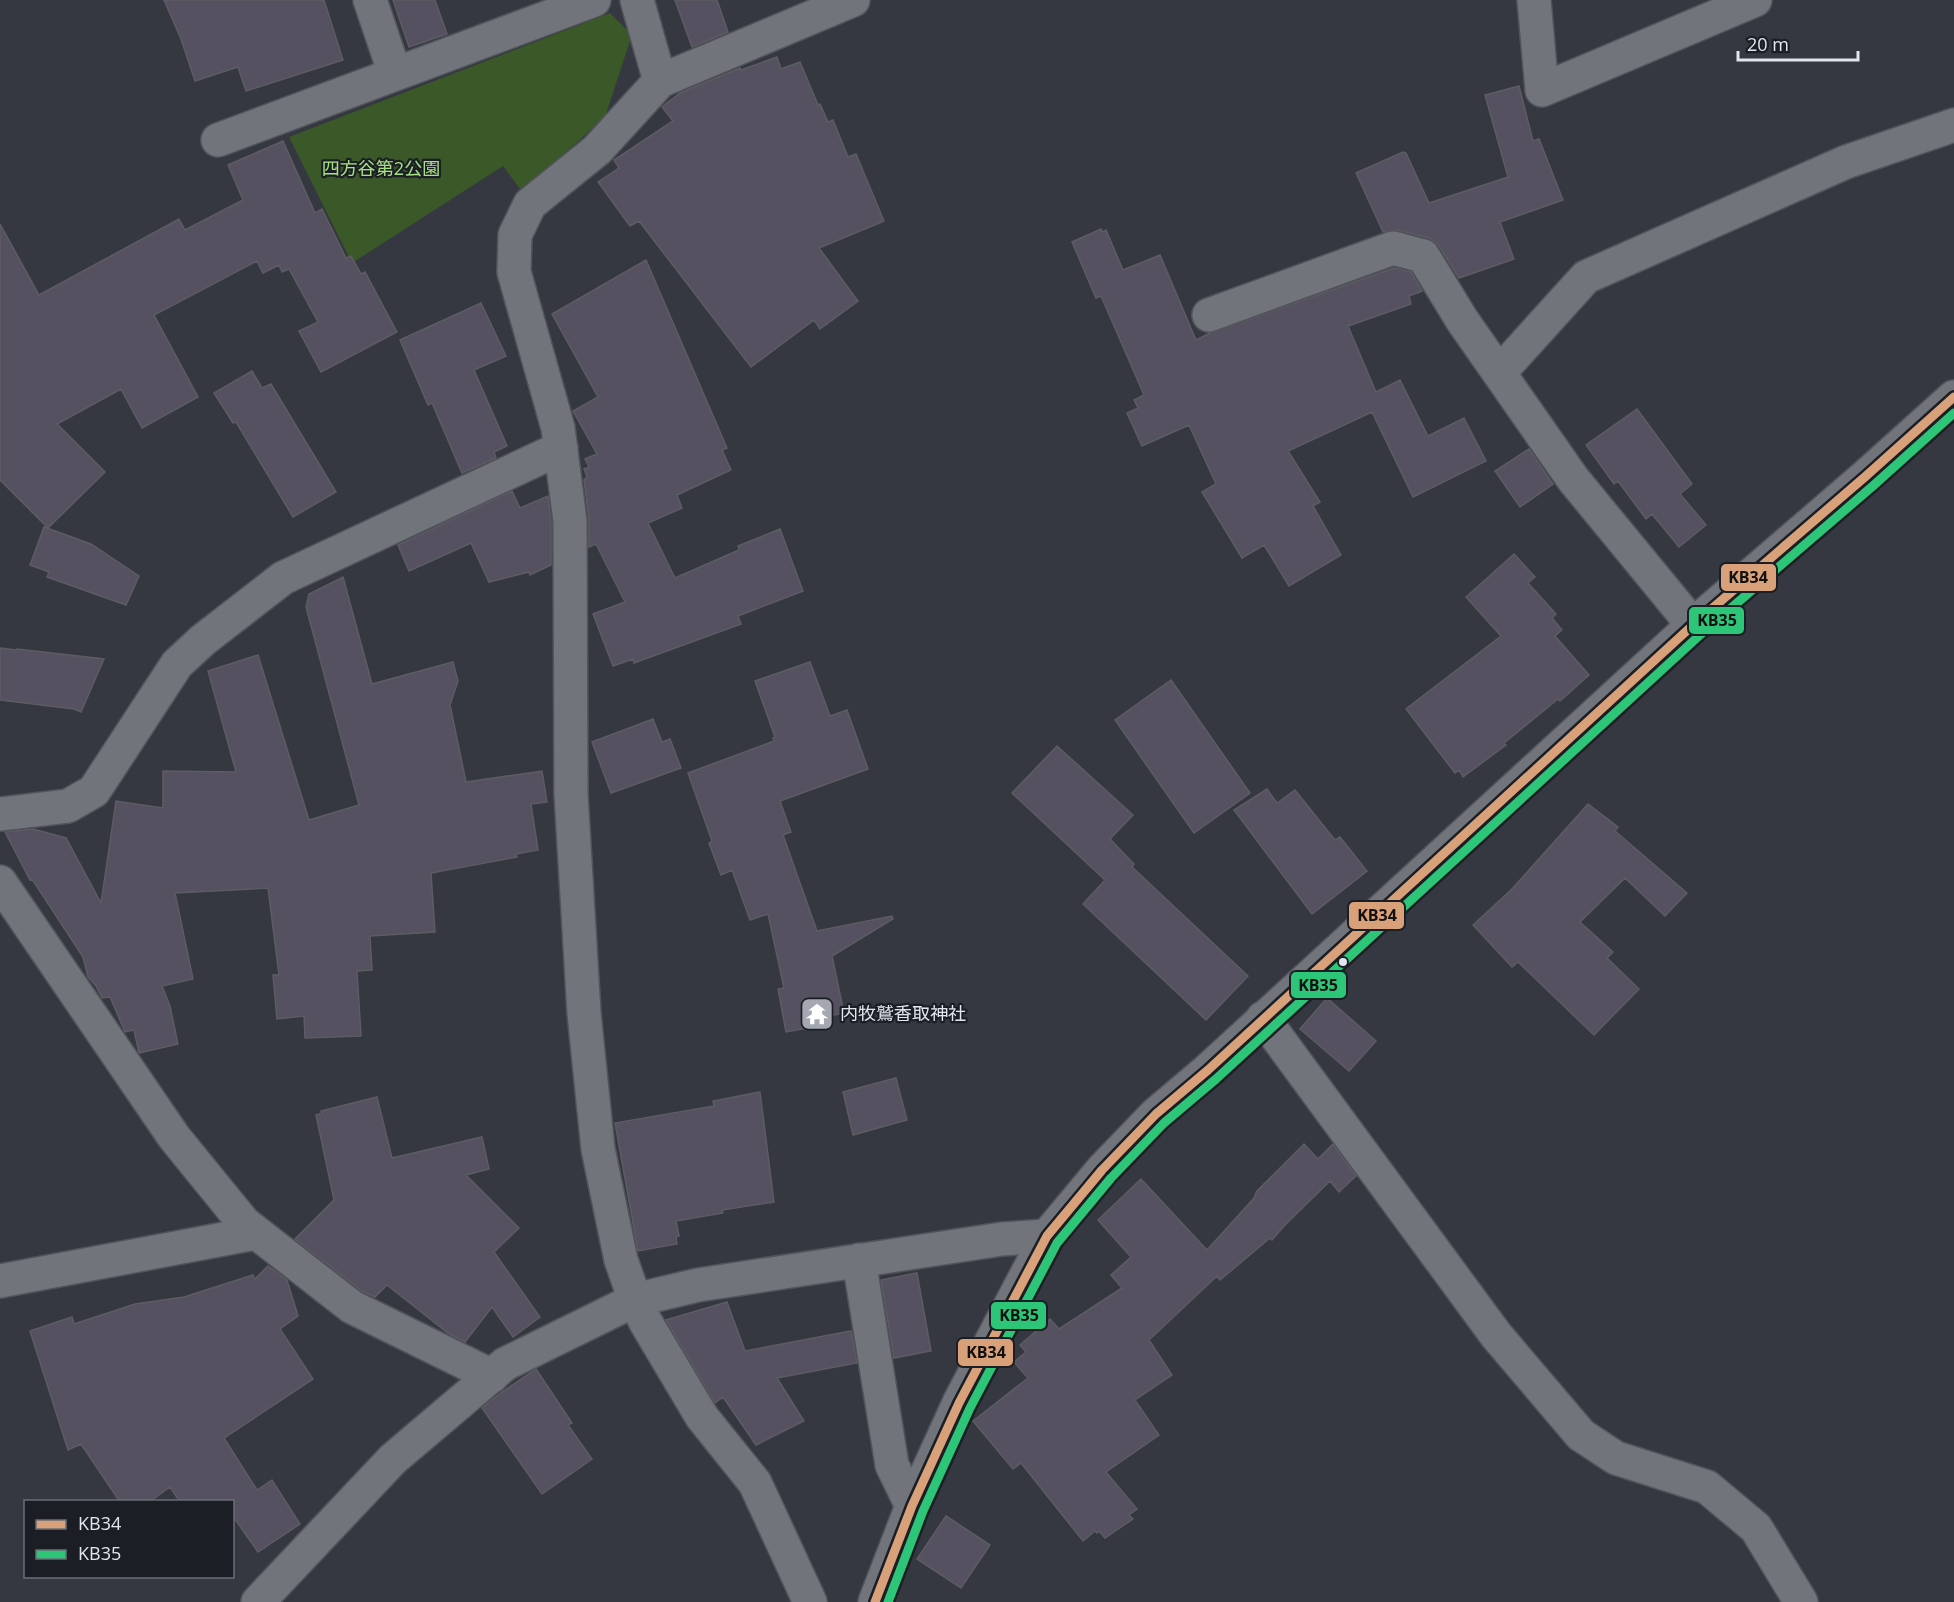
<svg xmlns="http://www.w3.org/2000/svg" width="1954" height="1602" font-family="'Open Sans','Noto Sans JP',sans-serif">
  <rect width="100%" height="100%" fill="#353840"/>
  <path fill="#3a5828" d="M610 13 632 35 605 117 555 162 520 189 503 166 352 263 289 137Z"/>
  <path fill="#555161" stroke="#5d5c63" stroke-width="1.5" d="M164 0H324L343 60 246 91 238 67 195 81 181 39Z
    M393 0H435L447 34 409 47Z
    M675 0H717L728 32 692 47Z
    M777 57 781 69 800 62 818 105 820 104 828 122 833 120 848 157 856 154 884 221 819 248 858 301 820 329 814 320 751 367 639 221 630 226 598 182 619 168 614 160 673 121 662 107 680 93 740 68 741 70Z
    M1519 86 1533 141 1539 139 1563 200 1500 222 1514 259 1459 278 1439 246 1429 238 1398 230 1383 232 1356 173 1403 152 1406 153 1429 203 1508 177 1485 95Z
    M283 141 315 213 322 209 346 258 351 256 361 274 365 272 397 332 321 372 299 331 318 322 289 269 282 272 279 265 263 273 257 261 154 315 198 397 142 428 121 389 57 424 105 472 48 528 0 480V224L39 295 179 219 185 230 243 200 228 165Z
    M1101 229 1102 232 1106 230 1123 270 1160 255 1196 340 1210 333 1394 268 1411 272 1422 291 1409 296 1411 304 1348 326 1376 392 1400 380 1428 436 1464 418 1486 461 1413 497 1372 412 1288 451 1320 502 1313 506 1341 555 1289 586 1264 545 1242 558 1202 492 1216 484 1189 425 1142 446 1127 413 1138 408 1134 400 1144 395 1101 296 1096 298 1072 242Z
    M646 260 727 448 722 450 731 470 677 495 682 508 648 523 675 578 739 550 738 546 780 529 803 591 738 616 741 624 634 663 633 659 613 666 593 614 625 602 596 544 589 547V519L584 480 587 477 584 469 589 467 585 459 597 454 573 411 598 397 552 314Z
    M481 303 506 356 474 370 507 446 494 452 496 458 462 473 432 403 428 405 400 340Z
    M252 371 262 388 271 384 336 492 293 517 236 422 233 423 214 393Z
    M1637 409 1692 484 1680 494 1706 525 1679 547 1652 514 1646 519 1618 481 1614 484 1586 445Z
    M1529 449 1553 484 1520 507 1495 471Z
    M512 491 520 508 548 496 551 522V565L530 575 529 572 489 582 471 543 409 571 398 545Z
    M44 527 91 544 139 576 126 605 47 577 49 572 30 565Z
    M1514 554 1535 577 1528 583 1556 614 1552 618 1562 630 1555 636 1589 675 1560 701 1558 699 1504 743 1506 745 1463 777 1459 770 1455 773 1406 709 1501 636 1466 597Z
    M343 577 372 684 453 662 458 681 450 705 466 782 542 771 547 802 531 804 538 850 516 854 517 857 431 873 435 932 370 936 372 970 357 971 361 1036 305 1038 304 1016 277 1019 273 975H279L268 888 175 893 193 979 162 986 170 1006 178 1044 139 1053 134 1030 125 1032 110 997 102 998 96 986 88 977 83 957 32 879 30 880 5 832 33 829 66 838 101 903 116 801 163 808V771L236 772 208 671 258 655 309 820 359 805 306 607 309 594Z
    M0 648 16 650 17 649 104 659 81 712 74 709 0 700Z
    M810 662 830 716 847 710 868 769 780 801 791 832 783 835 817 931 892 916 893 919 832 956 844 1013 829 1016 830 1024 786 1032 778 989 784 988 768 914 750 920 732 870 721 875 709 843 712 841 688 773 774 741 773 738 775 737 755 681Z
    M1171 680 1250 793 1194 833 1115 720Z
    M653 719 662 742 670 739 681 768 611 793 592 742Z
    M1057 746 1133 815 1110 839 1134 864 1132 867 1248 976 1206 1020 1083 904 1105 880 1012 793Z
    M1267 789 1277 803 1295 790 1335 840 1340 837 1367 871 1312 914 1234 810Z
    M1588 804 1618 827 1615 831 1687 893 1665 916 1625 878 1580 922 1613 952 1607 958 1639 989 1594 1035 1518 962 1512 967 1473 925 1512 889Z
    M1327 998 1376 1041 1349 1071 1300 1029Z
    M896 1078 907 1120 853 1135 843 1092Z
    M760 1092 774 1202 722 1210 723 1213 676 1221 679 1236 676 1237 677 1244 638 1251 615 1123 714 1106 713 1101Z
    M377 1097 392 1158 482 1137 489 1169 466 1175 519 1228 494 1252 540 1317 513 1337 492 1307 465 1342 448 1333 387 1285 375 1297 362 1291 295 1239 334 1200 316 1115 322 1113 321 1111Z
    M1304 1144 1318 1159 1333 1144 1356 1176 1339 1192 1330 1181 1285 1225 1272 1240 1270 1238 1220 1280 1217 1276 1149 1340 1172 1375 1135 1400 1159 1435 1106 1472 1137 1509 1129 1515 1133 1519 1105 1538 1099 1531 1097 1533 1095 1531 1083 1541 1021 1463 1013 1469 973 1421 1028 1378 1014 1362 1026 1352 1020 1345 1050 1319 1059 1329 1122 1288 1111 1275 1131 1257 1098 1220 1141 1179 1207 1250 1254 1198 1257 1191Z
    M268 1266 287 1280 298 1316 280 1329 313 1379 224 1438 257 1490 272 1480 300 1524 258 1552 232 1515V1502H180L170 1487 149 1502H120L81 1444 68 1450 30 1331 72 1317 74 1324 135 1304 184 1297 253 1275 255 1279Z
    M917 1273 931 1351 894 1358 881 1280Z
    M727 1302 745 1351 851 1331 857 1363 777 1378 804 1421 756 1445 723 1397 715 1403 666 1320Z
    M536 1369 572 1423 568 1425 592 1459 542 1494 482 1408 499 1394Z
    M946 1516 990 1545 961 1588 917 1559Z"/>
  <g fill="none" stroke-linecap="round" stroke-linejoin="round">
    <g stroke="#51545b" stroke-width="36">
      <path id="street" d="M370 0 395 74
        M637 0 660 81
        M1534 0 1542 90 1755 0
        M218 140 594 0
        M1209 315 1393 248 1423 256 1462 320 1573 479 1693 625
        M1499 373 1586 277 1846 162 1954 125
        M0 814 68 806 94 791 177 664 203 640 283 578 561 448
        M0 882 174 1137 244 1223 352 1307 492 1376
        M1263 1018 1496 1335 1581 1435 1616 1458 1707 1487 1756 1528 1801 1602
        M859 1260 892 1465 912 1506
        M0 1281 256 1233
        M258 1602 393 1459 505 1364 635 1300 698 1285 1002 1239 1047 1236
        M810 1602 755 1483 702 1417 645 1321 635 1300 621 1260 598 1149 584 1013 571 794 570 521 558 428 514 272 515 235 530 204 597 150 660 81 853 0"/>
    </g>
    <g stroke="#51545b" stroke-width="36">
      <path id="secondary" d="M875 1602 912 1506 959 1403 1047 1236 1102 1170 1156 1114 1208 1070 1693 625 1866 476 1954 397"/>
    </g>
    <use href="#street" stroke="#71747b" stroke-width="33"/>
    <use href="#secondary" stroke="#71747b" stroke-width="33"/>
    <g stroke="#1b1f25" stroke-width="14">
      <path id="bus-1" d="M875 1602 912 1506 959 1403 1047 1236 1102 1170 1156 1114 1208 1070 1693 625 1866 476 1954 397"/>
    </g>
    <g stroke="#1b1f25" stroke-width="14">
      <path id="bus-2" d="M888 1602 923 1511 970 1408 1057 1243 1111 1178 1164 1123 1216 1079 1701 634 1874 485 1954 413"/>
    </g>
    <use href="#bus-1" stroke="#d9a179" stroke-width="9"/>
    <use href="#bus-2" stroke="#2dc577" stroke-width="9"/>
  </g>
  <defs>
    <g id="temple-square" transform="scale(1.725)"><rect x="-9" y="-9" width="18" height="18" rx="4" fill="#a5a8b1" stroke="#1b1f25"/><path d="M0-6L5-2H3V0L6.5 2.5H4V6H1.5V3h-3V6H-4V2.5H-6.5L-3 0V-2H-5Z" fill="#fff"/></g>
  </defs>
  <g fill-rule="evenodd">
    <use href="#temple-square" x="817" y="1014"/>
  </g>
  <circle fill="#e1e5ee" stroke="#1b1f25" stroke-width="2" cx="1343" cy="962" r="5"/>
  <g text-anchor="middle" stroke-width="4.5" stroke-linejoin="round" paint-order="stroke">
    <g font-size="18" fill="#a6e181" stroke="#1b1f25">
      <text x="381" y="175">四方谷第2公園</text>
    </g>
    <g font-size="18" fill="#e1e5ee" stroke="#1b1f25" text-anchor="start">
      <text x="840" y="1020">内牧鷲香取神社</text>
    </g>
  </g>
  <g stroke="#1b1f25" stroke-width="2">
    <rect x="1720" y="563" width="57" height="29" rx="6" fill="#d9a179"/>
    <rect x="1688" y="606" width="57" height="29" rx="6" fill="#2dc577"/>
    <rect x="1348" y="901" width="57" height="29" rx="6" fill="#d9a179"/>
    <rect x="1290" y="971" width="57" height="28" rx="6" fill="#2dc577"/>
    <rect x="990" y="1301" width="57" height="29" rx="6" fill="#2dc577"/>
    <rect x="957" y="1338" width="57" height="29" rx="6" fill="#d9a179"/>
  </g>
  <g font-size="16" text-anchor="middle" font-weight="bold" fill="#111">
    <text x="1748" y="583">KB34</text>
    <text x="1717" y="626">KB35</text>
    <text x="1377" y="921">KB34</text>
    <text x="1318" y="991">KB35</text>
    <text x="1019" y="1321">KB35</text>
    <text x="986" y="1358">KB34</text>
  </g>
  <rect x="24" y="1500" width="210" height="78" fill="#1b1f25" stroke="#6a6e75" stroke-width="1.5"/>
  <rect x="36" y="1520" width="30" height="9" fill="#d9a179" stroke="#6a6e75" stroke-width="1.5"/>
  <text x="78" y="1530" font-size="18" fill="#e1e5ee">KB34</text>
  <rect x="36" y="1550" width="30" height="9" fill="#2dc577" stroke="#6a6e75" stroke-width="1.5"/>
  <text x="78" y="1560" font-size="18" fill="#e1e5ee">KB35</text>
  <path d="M1738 51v9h120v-9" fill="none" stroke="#e1e5ee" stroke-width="3"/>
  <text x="1747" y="51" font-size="18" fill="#e1e5ee" stroke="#1b1f25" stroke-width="4.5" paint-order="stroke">20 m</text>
</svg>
